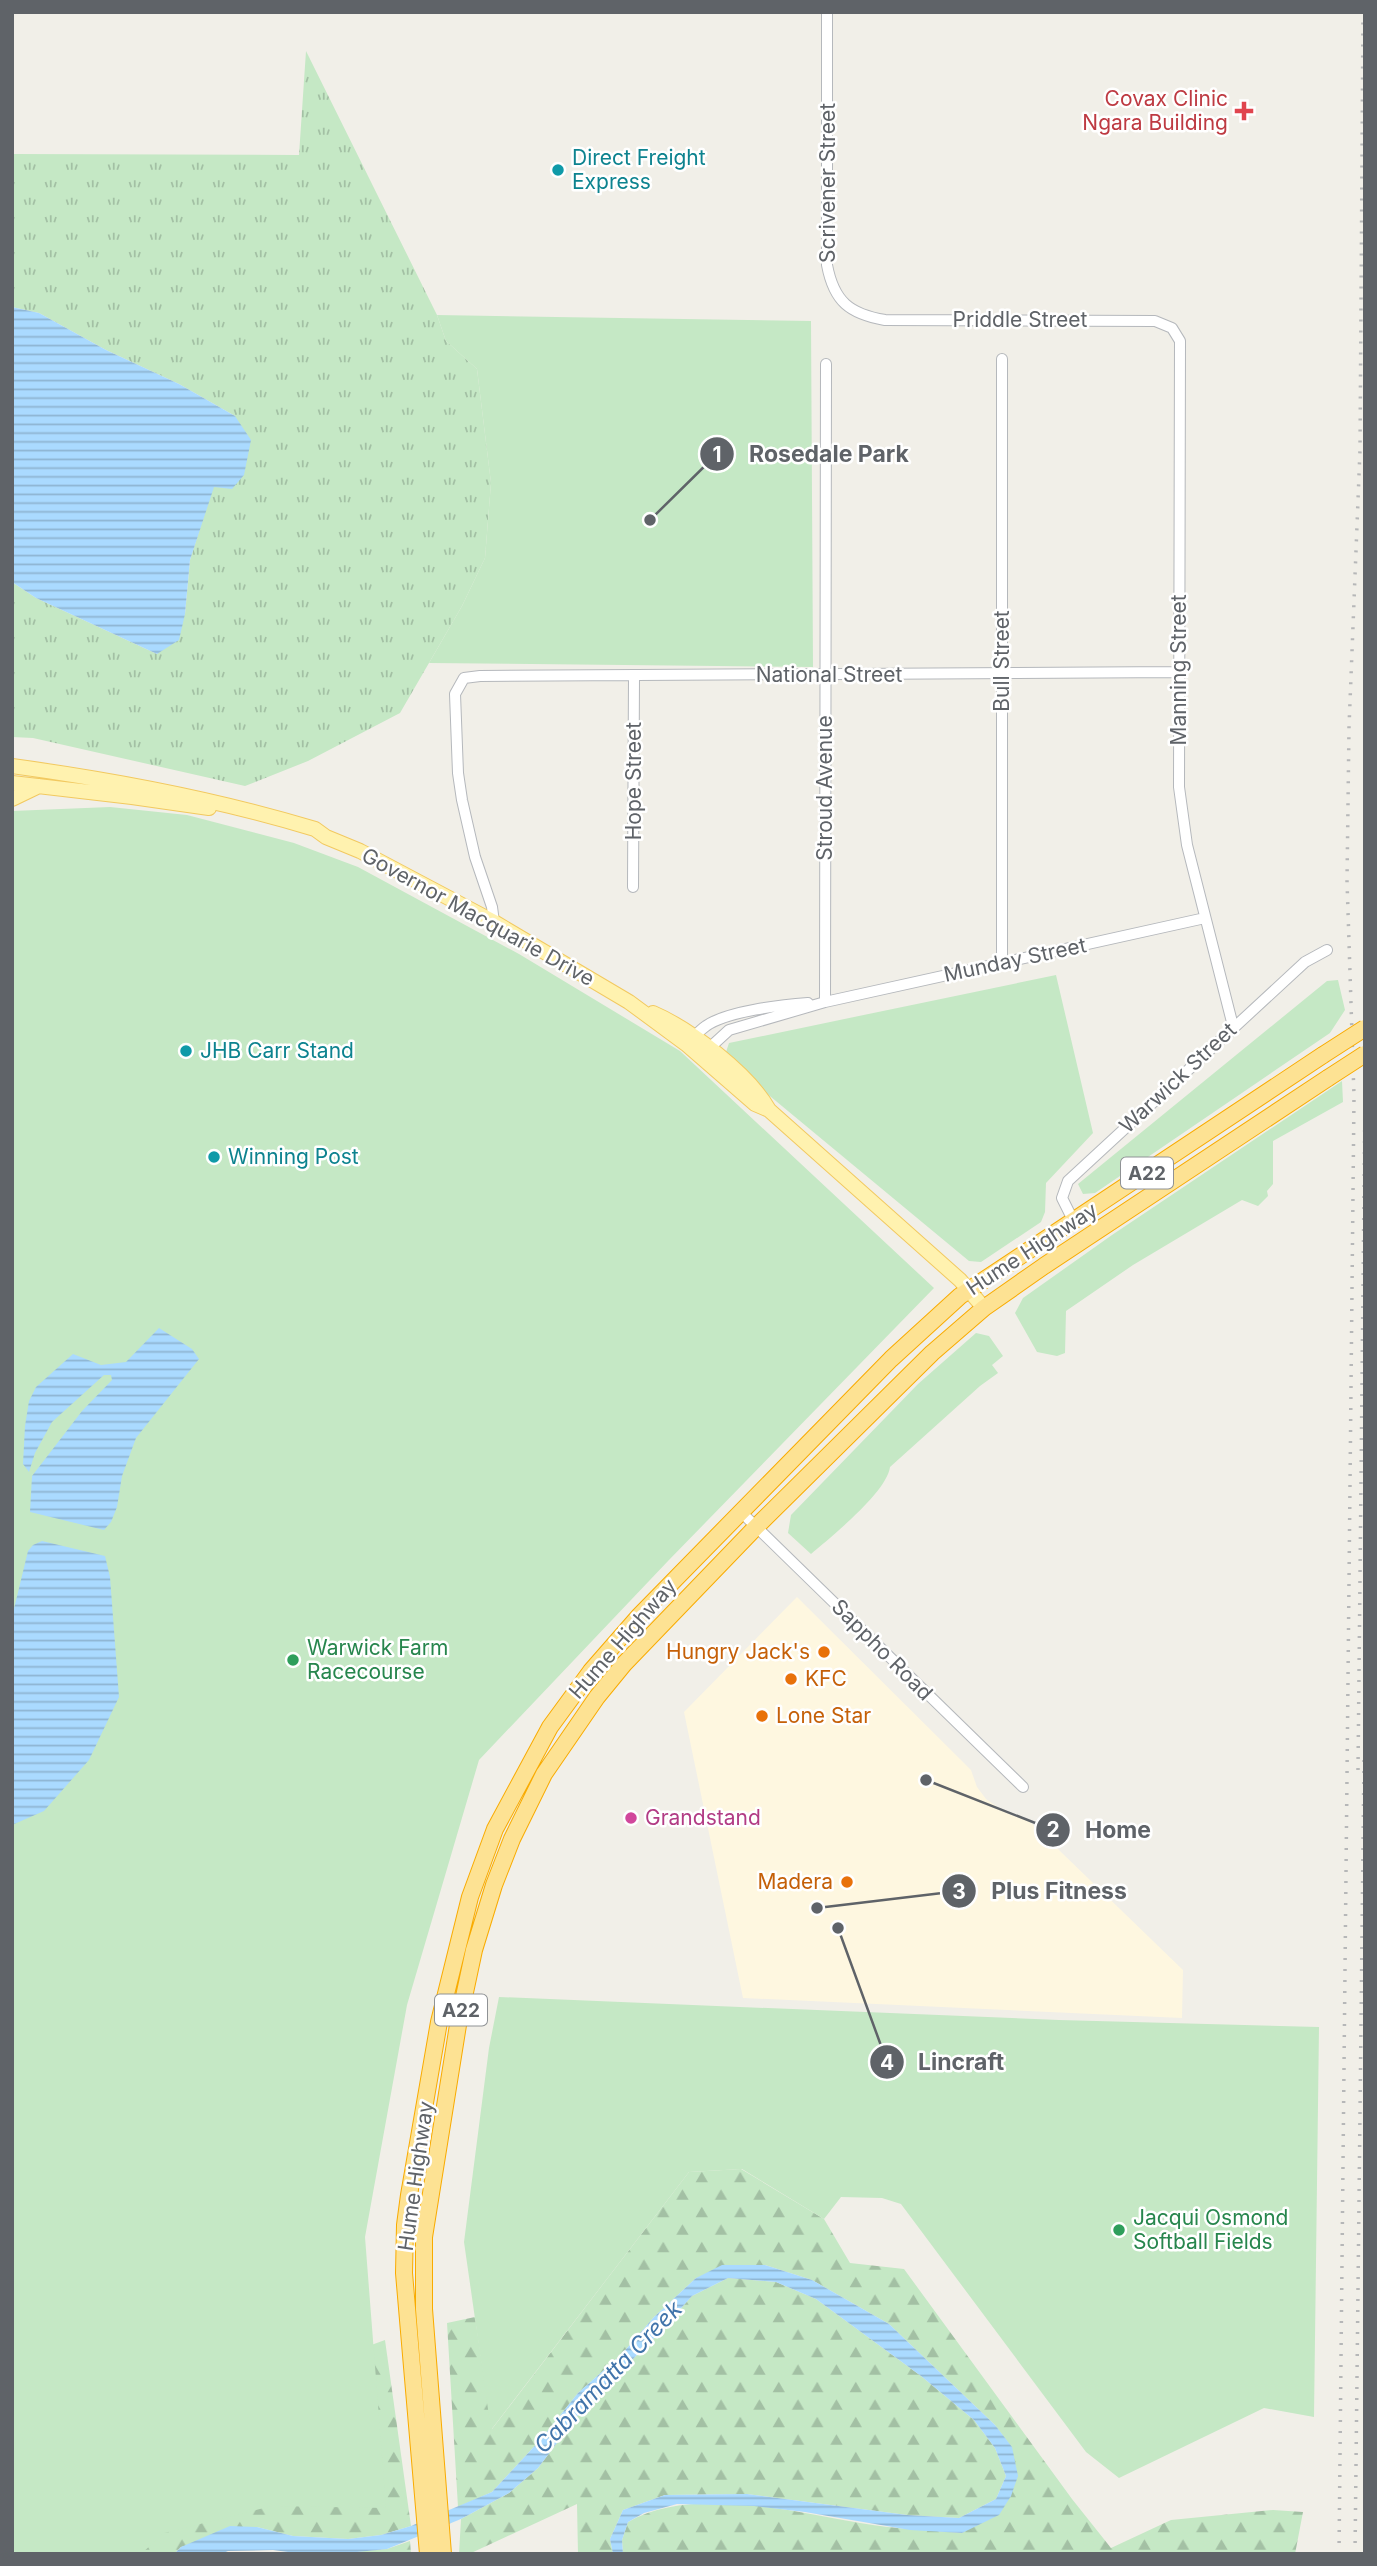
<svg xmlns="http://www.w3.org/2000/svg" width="1377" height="2566" font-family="Inter,sans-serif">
  <defs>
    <pattern id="grass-tufts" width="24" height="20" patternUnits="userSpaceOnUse" patternTransform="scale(1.75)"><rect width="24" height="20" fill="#c5e8c5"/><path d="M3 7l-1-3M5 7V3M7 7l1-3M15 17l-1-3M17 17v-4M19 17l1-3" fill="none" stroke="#a3c0a4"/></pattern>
    <pattern id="forest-firs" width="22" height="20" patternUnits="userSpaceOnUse" patternTransform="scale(1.75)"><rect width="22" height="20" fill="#c5e8c5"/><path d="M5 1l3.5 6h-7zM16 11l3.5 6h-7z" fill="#a3c0a4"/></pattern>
    <pattern id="water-rules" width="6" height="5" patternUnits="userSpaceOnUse" patternTransform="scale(1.75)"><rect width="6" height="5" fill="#aadaff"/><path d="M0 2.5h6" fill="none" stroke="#8eb4d2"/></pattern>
  </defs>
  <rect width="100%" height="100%" fill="#f1efe8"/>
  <path fill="#fef7e0" d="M797 1597 971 1770 977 1787 986 1799 1006 1813 1030 1822 1183 1970 1182 2018 743 1998 684 1712Z"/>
  <path fill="url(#grass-tufts)" d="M306 51 437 315 446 341 477 369 491 483 485 558 462 606 400 713 308 761 245 786 33 738 12 737V582L36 598 157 654 185 614 190 560 235 416 179 384 106 350 39 313 12 307V154L299 155Z"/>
  <path fill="url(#forest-firs)" d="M741 2169 824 2219 850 2263 904 2269 1072 2499 1111 2548 1171 2520 1273 2510 1303 2512 1295 2554H623L622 2540 628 2522C690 2486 792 2511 860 2523 894 2529 928 2530 962 2533L1011 2496 1012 2448 995 2425 889 2324 812 2280 765 2265 696 2278 654 2317 621 2355 578 2393 542 2438 492 2492 458 2507 447 2323 475 2317 492 2429 689 2172Z
    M728 2278 776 2282 816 2299 921 2376 974 2420 995 2448 1006 2476 996 2499 959 2518 907 2515 747 2494 665 2495 623 2510 610 2539 613 2554H578L577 2504 469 2554H459L461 2519 509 2493 538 2468 581 2411 657 2335 692 2296Z
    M385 2340 411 2526 381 2535 348 2539 293 2536 257 2527 181 2547 174 2554H126L363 2348Z
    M410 2541 411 2554H330L387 2549Z"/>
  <path fill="#c5e8c5" d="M437 315 811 321 813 667 429 663 462 606 485 558 491 483 477 369 446 341Z
    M110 807 187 815 294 843 358 867 519 954 680 1051 934 1288 668 1561 479 1760 407 2005 365 2237 386 2508 272 2506 164 2533 141 2554H12V811Z
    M1056 975 1093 1133 1046 1183 1045 1212 1041 1222 981 1262 969 1261 724 1058 729 1043Z
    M1338 980 1345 1010 1330 1033 1095 1193 1083 1194 1078 1184 1327 981Z
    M1342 1081 1343 1102 1273 1141V1184L1267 1191 1268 1196 1258 1206 1242 1200 1133 1265 1066 1311 1065 1353 1057 1356 1037 1352 1015 1313 1023 1298 1112 1235Z
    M976 1333 989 1336 1003 1356 992 1365 998 1373 980 1386 890 1467C887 1492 831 1537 811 1554L788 1533 791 1515 918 1384Z
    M499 1997 1059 2020 1319 2027 1314 2417 1264 2408 1119 2478 1086 2452 901 2204 882 2198 841 2197 824 2219 742 2169 689 2172 491 2430 464 2242 489 2048Z"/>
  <path fill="url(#water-rules)" d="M12 307 39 313 106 350 179 384 235 416 251 440 244 475 232 489 214 487 190 560 185 614 179 640 157 654 36 598 12 582Z
    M159 1328 192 1349 199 1359 136 1438 122 1476 117 1507 111 1522 104 1530 30 1512 32 1476 82 1411 112 1380 111 1375H104L52 1422 35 1453 29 1472 23 1464 25 1426 29 1401 36 1387 73 1354 101 1365 126 1362Z
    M42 1541 105 1556 110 1577 119 1697 89 1760 44 1811 12 1825V1617L28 1551 33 1545Z
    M722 2265H765L812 2280 889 2324 995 2425 1012 2447 1018 2476 1011 2496 999 2515 962 2533 910 2530 805 2512 754 2506 677 2504 644 2513 628 2522 622 2540 623 2554H613L610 2539 623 2510 665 2495 747 2494 907 2515 959 2518 996 2499 1006 2476 995 2448 974 2420 921 2376 816 2299 776 2282 728 2278 692 2296 657 2335 581 2411 538 2468 509 2493 461 2519 387 2549 337 2554H303L273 2550 228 2551 221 2554H174L181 2547 230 2526 257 2527 293 2536 348 2539 381 2535 411 2526 492 2492 542 2438 578 2393 621 2355 654 2317 696 2278Z"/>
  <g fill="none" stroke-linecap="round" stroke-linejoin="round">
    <g stroke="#b5b8bc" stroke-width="12">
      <path id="minor" d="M827 12V265C834 302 850 314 885 320L1155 321 1172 328 1180 341 1179 787 1187 845 1233 1026
        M1002 359V963
        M633 887 634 676
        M494 922 492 907 475 857 462 800 458 773 455 694 464 678 480 676 1179 672
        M825 1002 826 364
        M690 1041C695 1036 700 1030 706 1026 727 1011 782 1005 808 1003
        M705 1052 729 1030 825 1002 1205 918
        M1074 1222 1062 1198 1068 1181 1305 962 1327 950
        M741 1512 1023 1787"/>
    </g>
    <g stroke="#f2c960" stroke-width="16">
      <path id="major" d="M12 766C115 780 216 799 315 829L326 837 360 851 494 922 629 1002 686 1044 755 1104 769 1110 960 1280 984 1308
        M12 783 132 797 209 808
        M12 799 39 786
        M653 1013C690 1029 749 1074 769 1110"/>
    </g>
    <g stroke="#f9ab00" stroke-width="18">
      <path id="highway" d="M428 2554 404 2273 405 2225 409 2195 439 2022 470 1897 495 1829 550 1727 591 1671 640 1615 891 1359 960 1296 1323 1055
        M443 2554 424 2309V2237L458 2025 474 1950 494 1885 512 1839 544 1774 597 1697 624 1664 757 1526 932 1353 984 1308 1044 1266 1328 1078"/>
    </g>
    <use href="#minor" stroke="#fff" stroke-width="10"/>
    <use href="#major" stroke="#fff2af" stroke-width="14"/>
    <use href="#highway" stroke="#fde293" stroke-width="16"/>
    <path stroke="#b6b7b8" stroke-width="3.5" stroke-dasharray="2 9" stroke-linecap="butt" d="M1358 1770 1365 1096
      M1339 2554 1354 1096 1347 881 1349 727 1360 450 1363 12
      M1355 2554 1364 1759"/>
    <g stroke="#f9ab00" stroke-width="18" stroke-linecap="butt">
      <path id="highway-bridge" d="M1323 1055 1365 1028
        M1328 1078 1365 1054"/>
    </g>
    <use href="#highway-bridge" stroke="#fde293" stroke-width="16"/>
  </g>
  <path fill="#e0444e" stroke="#fff" stroke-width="2.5" d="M1240.5 100.5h7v7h7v7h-7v7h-7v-7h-7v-7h7z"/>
  <g fill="#0f9aa8" stroke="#fff" stroke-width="2.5">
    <circle cx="558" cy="170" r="7"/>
    <circle cx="186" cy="1051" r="7"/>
    <circle cx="214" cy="1157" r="7"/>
  </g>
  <g fill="#e8710a" stroke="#fff" stroke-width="2.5">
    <circle cx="824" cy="1652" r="7"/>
    <circle cx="791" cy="1679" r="7"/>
    <circle cx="762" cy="1716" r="7"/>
    <circle cx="847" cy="1882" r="7"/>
  </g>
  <g fill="#2e9e5b" stroke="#fff" stroke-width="2.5">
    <circle cx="293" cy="1660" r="7"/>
    <circle cx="1119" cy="2230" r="7"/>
  </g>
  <circle fill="#d1479c" stroke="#fff" stroke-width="2.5" cx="631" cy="1818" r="7"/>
  <g text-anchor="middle" stroke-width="5" stroke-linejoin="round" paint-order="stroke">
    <g fill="#fff" stroke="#8f9295" stroke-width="2">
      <rect x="1121" y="1157.5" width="52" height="31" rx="5"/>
      <rect x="435" y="1994.5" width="52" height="31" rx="5"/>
    </g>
    <g font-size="19" font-weight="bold" fill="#5f6368">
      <text x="1147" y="1180">A22</text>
      <text x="461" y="2017">A22</text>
    </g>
    <g font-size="21" fill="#be3a42" stroke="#fff" text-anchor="end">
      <text x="1228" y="106">Covax Clinic<tspan x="1228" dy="24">Ngara Building</tspan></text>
    </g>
    <g font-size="21" fill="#0d838f" stroke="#fff" text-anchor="start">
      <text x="572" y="165">Direct Freight<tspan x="572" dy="24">Express</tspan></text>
      <text x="200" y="1058">JHB Carr Stand</text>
      <text x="228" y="1164">Winning Post</text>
    </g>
    <g font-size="21" fill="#5f6368" stroke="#fff">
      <text transform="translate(828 183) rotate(-90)" y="7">Scrivener Street</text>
      <text x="1020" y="327">Priddle Street</text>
      <text transform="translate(1002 661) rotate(-90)" y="7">Bull Street</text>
      <text transform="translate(1179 670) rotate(-90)" y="7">Manning Street</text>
      <text x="829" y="682">National Street</text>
      <text transform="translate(634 781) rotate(-90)" y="7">Hope Street</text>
      <text transform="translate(825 788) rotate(-90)" y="7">Stroud Avenue</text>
      <text transform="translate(478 917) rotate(29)" y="7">Governor Macquarie Drive</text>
      <text transform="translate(1015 960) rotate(-12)" y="7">Munday Street</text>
      <text transform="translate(1178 1078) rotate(-43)" y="7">Warwick Street</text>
      <text transform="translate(1032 1249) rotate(-33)" y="7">Hume Highway</text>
      <text transform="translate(623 1639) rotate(-49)" y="7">Hume Highway</text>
      <text transform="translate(882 1650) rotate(45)" y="7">Sappho Road</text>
      <text transform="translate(416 2176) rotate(-82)" y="7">Hume Highway</text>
    </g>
    <g font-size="21" fill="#27864d" stroke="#fff" text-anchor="start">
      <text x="307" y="1655">Warwick Farm<tspan x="307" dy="24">Racecourse</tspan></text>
      <text x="1133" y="2225">Jacqui Osmond<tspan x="1133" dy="24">Softball Fields</tspan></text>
    </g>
    <g font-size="21" fill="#c56008" stroke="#fff" text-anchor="end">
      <text x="810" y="1659">Hungry Jack's</text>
      <text x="805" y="1686" text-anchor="start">KFC</text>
      <text x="776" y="1723" text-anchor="start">Lone Star</text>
      <text x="833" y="1889">Madera</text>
    </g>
    <g font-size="21" fill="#b23c85" stroke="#fff" text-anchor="start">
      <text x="645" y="1825">Grandstand</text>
    </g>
    <g font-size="23" font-style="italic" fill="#4174aa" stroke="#fff">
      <text transform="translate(608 2377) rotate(-46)" y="8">Cabramatta Creek</text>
    </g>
  </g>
  <path fill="none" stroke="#5f6368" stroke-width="2.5" d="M650 520L717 454M926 1780L1053 1830M817 1908L959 1891M838 1928L887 2062"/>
  <g fill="#5f6368" stroke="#fff" stroke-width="2.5">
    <circle cx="650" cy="520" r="7"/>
    <circle cx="926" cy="1780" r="7"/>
    <circle cx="817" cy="1908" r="7"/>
    <circle cx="838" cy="1928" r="7"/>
    <circle cx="717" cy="454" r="18"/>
    <circle cx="1053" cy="1830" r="18"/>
    <circle cx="959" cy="1891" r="18"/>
    <circle cx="887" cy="2062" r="18"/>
  </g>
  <g font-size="21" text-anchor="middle" font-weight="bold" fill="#fff">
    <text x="717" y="462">1</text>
    <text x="1053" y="1837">2</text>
    <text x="959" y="1899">3</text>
    <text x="887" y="2070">4</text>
  </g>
  <g font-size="23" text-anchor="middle" font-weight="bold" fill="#5f6368" stroke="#fff" stroke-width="5" stroke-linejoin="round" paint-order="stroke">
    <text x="829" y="462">Rosedale Park</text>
    <text x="1118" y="1838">Home</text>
    <text x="1059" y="1899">Plus Fitness</text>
    <text x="961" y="2070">Lincraft</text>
  </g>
  <rect width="1377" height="2566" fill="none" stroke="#5f6368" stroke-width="28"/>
</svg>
